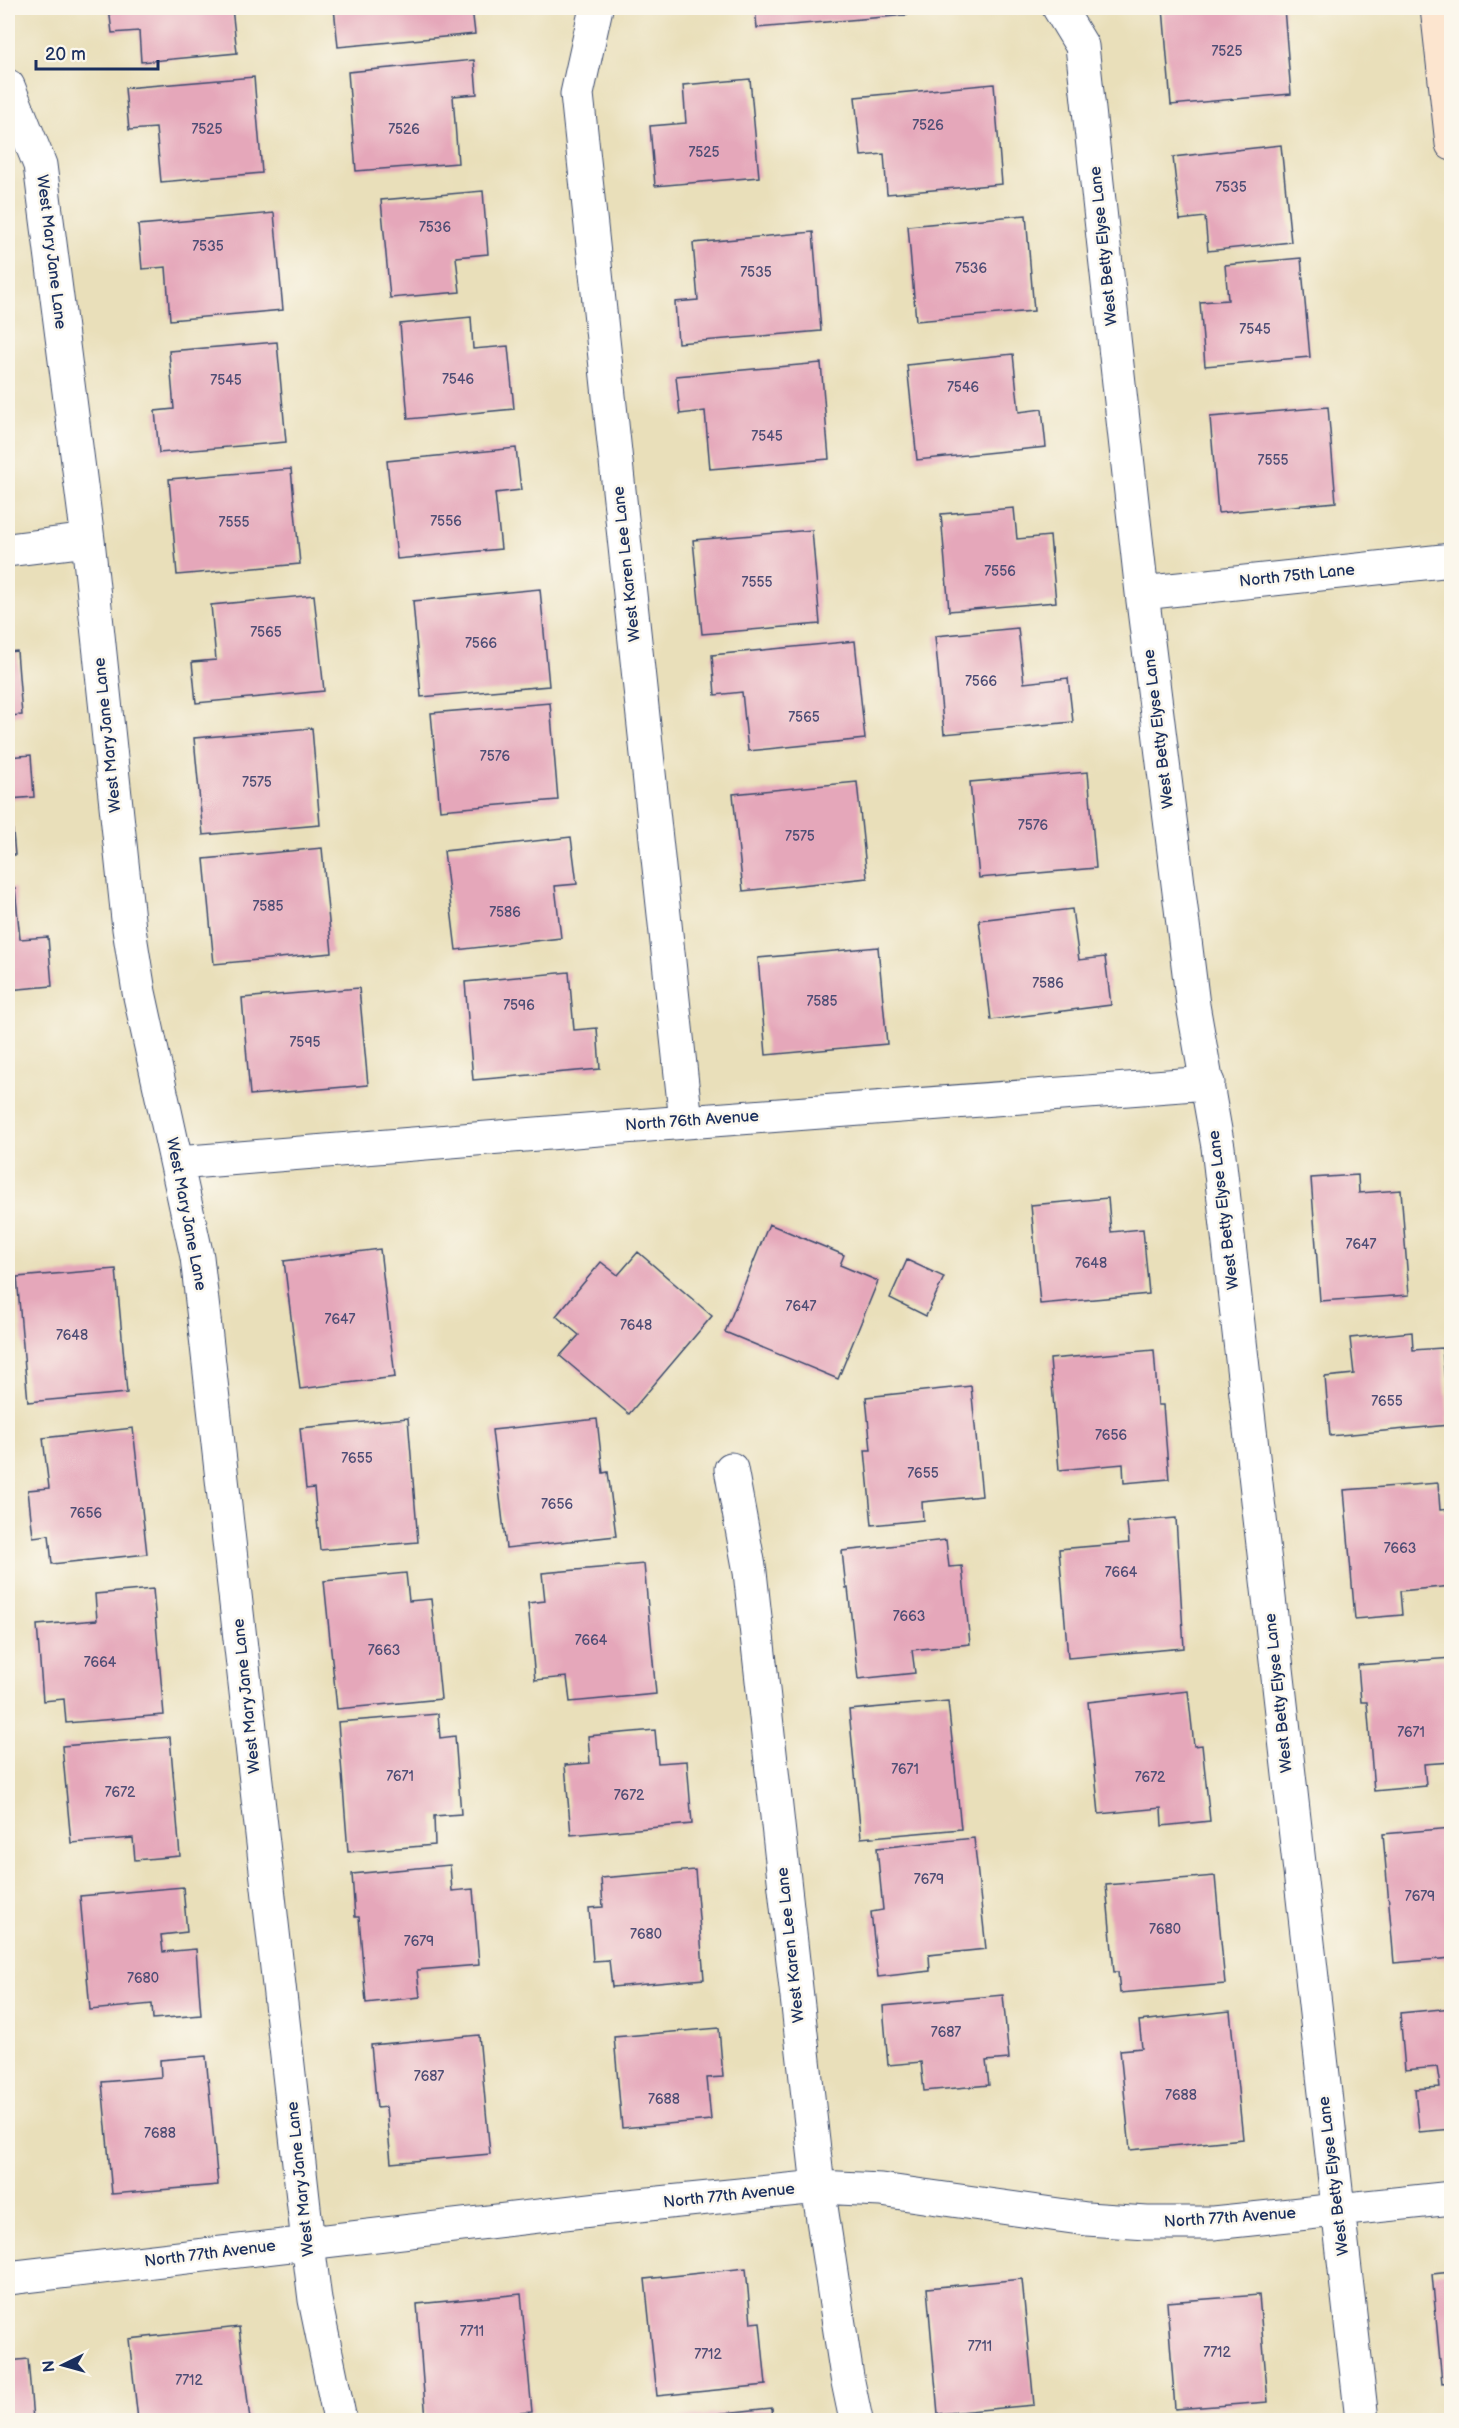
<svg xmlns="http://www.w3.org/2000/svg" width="1459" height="2428" font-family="'Balsamiq Sans',sans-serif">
	<rect width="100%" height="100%" fill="#fbf7ec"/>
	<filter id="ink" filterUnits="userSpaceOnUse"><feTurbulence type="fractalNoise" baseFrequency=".0167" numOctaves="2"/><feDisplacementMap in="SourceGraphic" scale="12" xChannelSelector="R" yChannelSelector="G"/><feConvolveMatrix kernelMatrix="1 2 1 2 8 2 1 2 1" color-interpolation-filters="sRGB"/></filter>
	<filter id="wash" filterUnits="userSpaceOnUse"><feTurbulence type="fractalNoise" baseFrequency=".008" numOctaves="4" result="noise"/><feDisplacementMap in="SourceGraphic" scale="24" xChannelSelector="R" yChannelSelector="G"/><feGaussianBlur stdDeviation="1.35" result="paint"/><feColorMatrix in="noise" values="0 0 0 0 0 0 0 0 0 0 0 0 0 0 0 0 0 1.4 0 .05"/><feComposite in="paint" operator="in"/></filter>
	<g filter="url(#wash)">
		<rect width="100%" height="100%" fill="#e9dfba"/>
		<g id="blocks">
			<path fill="#e5a7ba" d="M109,8H232L237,53L141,62L139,31L112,33Z
				M334,8H472L475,34L338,47Z
				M755,8H907V15L757,28Z
				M1163,8H1284L1291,94L1171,105Z
				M474,60L477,94L453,96L458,163L356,171L348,72Z
				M254,77L262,173L161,182L156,128L129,130L125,88Z
				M750,79L759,177L655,186L650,126L686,123L683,85Z
				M994,84L1002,184L887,194L884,154L861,156L855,97Z
				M1281,145L1291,242L1208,251L1205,217L1180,220L1173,157Z
				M483,191L488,254L456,257L460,292L390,298L381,200Z
				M274,213L283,310L170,320L166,267L142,269L138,225Z
				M1026,215L1034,311L916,321L908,226Z
				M813,232L821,331L678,343L675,302L698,300L693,243Z
				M1301,258L1310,357L1205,366L1200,302L1228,300L1225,265Z
				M471,317L473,349L508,346L514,409L408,419L400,324Z
				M277,342L286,442L159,453L155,411L174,409L169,351Z
				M1013,354L1019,412L1042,409L1046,447L917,460L907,365Z
				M821,363L829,459L710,469L705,411L680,414L676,376Z
				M1328,407L1336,502L1218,513L1210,417Z
				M516,448L521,490L495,493L501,549L397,559L387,461Z
				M291,469L300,564L177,575L169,479Z
				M1014,508L1017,539L1050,536L1056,602L949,611L941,514Z
				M812,530L820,624L702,634L693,540Z
				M540,589L549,686L421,697L413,601Z
				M314,595L324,691L196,703L192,662L216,660L211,605Z
				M1018,628L1024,683L1068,678L1073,722L944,734L935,636Z
				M855,641L865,739L748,751L742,692L715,695L712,655Z
				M17,651L22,715L8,716V652Z
				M550,703L558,800L440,810L431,713Z
				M312,728L320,825L203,835L194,738Z
				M31,755L34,797L10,799L15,855H8V757Z
				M1088,772L1096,868L979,878L970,782Z
				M857,782L867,878L743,891L733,794Z
				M571,837L577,884L555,886L561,938L456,950L444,851Z
				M322,848L332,953L214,964L204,859Z
				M8,888H15L20,939L48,937L52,986L8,990Z
				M1072,909L1079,960L1105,957L1111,1005L991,1020L979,920Z
				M878,947L887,1044L766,1055L758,958Z
				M569,972L574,1030L597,1028L600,1069L473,1080L465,982Z
				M359,988L368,1085L250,1095L242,998Z
				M1358,1175L1359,1193L1401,1190L1409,1295L1320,1301L1311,1178Z
				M1108,1198L1111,1232L1143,1229L1149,1294L1040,1304L1031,1205Z
				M769,1224L844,1255L840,1265L878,1281L838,1379L725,1332Z
				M380,1249L395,1377L300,1389L284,1261Z
				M638,1252L712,1316L629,1414L560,1356L579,1335L556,1316L601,1262L618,1275Z
				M907,1260L944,1277L926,1316L890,1298Z
				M116,1269L127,1393L28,1402L17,1277Z
				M1412,1332L1413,1350L1442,1348L1449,1425L1330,1436L1325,1377L1354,1374L1350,1338Z
				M1154,1350L1158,1405H1163L1169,1479L1124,1483L1123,1464L1059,1470L1050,1359Z
				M971,1386L982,1496L922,1502L923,1520L872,1525L865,1450H871L866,1397Z
				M408,1418L418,1542L320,1550L314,1488L306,1489L300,1428Z
				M597,1419L603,1473L608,1472L616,1536L506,1548L492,1430Z
				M133,1428L147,1554L52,1564L49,1535L33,1537L28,1490L49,1488L43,1438Z
				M1438,1483L1440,1510L1452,1509V1586L1400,1591L1402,1615L1355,1619L1344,1490Z
				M1176,1518L1184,1648L1068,1658L1059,1549L1129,1543L1127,1522Z
				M946,1540L949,1567L962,1566L970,1644L912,1650L915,1673L858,1679L848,1588H846L842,1551Z
				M644,1564L656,1694L570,1702L567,1677L535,1680L528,1603L545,1601L542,1573Z
				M406,1573L409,1601L431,1599L441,1699L337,1709L324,1581Z
				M153,1589L164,1715L66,1723L64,1699L43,1701L37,1625L97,1620L95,1594Z
				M1452,1658V1762L1424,1764L1426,1786L1374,1791L1367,1702H1361L1358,1665Z
				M1188,1691L1194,1746L1202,1745L1210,1821L1162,1826L1161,1808L1099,1814L1088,1702Z
				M948,1701L961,1829L861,1838L849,1710Z
				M438,1714L440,1738L455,1736L461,1814L434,1816L435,1845L348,1852L338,1722Z
				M655,1730L658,1763L687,1761L692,1824L571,1835L565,1765L590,1763L588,1736Z
				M170,1737L180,1856L135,1860L133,1838L71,1843L62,1746Z
				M1452,1828V1958L1394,1963L1383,1834Z
				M974,1838L986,1949L929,1955L930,1971L878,1977L871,1912L883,1910L877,1848Z
				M450,1865L452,1891L473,1889L479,1965L417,1970L420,1997L366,2003L359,1917H355L352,1874Z
				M695,1870L704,1979L612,1987L609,1960L593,1961L589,1908L603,1907L601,1878Z
				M1215,1876L1225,1984L1120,1993L1118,1972H1114L1106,1885Z
				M183,1887L187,1932L161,1935L163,1952L196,1949L201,2015L153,2019L152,2004L90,2010L80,1896Z
				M1003,1995L1009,2059L986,2061L989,2085L924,2091L921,2062L888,2065L883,2006Z
				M1452,2008V2129L1419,2132L1415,2089L1440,2087L1437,2067L1405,2070L1400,2013Z
				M1230,2011L1243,2139L1130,2150L1120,2050L1142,2048L1139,2021Z
				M719,2028L723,2077L707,2078L711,2120L622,2128L614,2037Z
				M479,2035L490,2154L391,2163L386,2107L377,2108L371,2045Z
				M206,2056L218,2185L112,2194L102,2082L161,2077L160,2060Z
				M746,2268L751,2323L760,2322L766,2385L657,2396L645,2279Z
				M1452,2272V2382L1442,2383L1432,2274Z
				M1022,2279L1034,2405L938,2414L927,2288Z
				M521,2294L532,2412L426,2420L417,2304Z
				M1259,2295L1268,2402L1175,2409L1167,2302Z
				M239,2327L250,2420H138L129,2339Z
				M28,2359L33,2420H8V2361Z
				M772,2408L773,2420H669V2419Z"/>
		</g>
	</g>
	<g filter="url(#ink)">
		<use href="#blocks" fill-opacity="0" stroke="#3a496c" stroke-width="1.5"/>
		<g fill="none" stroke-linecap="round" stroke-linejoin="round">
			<defs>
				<path id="street" d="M596,8L577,94L686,1122
					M1059,8L1082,46L1142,593L1193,1005L1218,1147L1362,2420
					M8,86L40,165L88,540L129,929L139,992L197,1257L308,2243L315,2300L340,2420
					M8,550L88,540
					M1142,593L1452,560
					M177,1163L686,1122L1208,1083
					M731,1469L750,1572L818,2187L847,2377L856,2420
					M8,2278L599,2209L818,2187L881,2190L1087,2219L1147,2223H1213L1452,2198"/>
				<path id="secondary" d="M1437,8L1452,144"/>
			</defs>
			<use href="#street" stroke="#3a496c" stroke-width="35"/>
			<use href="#secondary" stroke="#3a496c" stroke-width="35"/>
			<use href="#street" stroke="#fff" stroke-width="33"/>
			<use href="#secondary" stroke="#fce5cf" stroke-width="33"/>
		</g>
	</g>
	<g text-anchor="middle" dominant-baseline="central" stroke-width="5" stroke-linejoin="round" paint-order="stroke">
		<g font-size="14" fill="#4e4d75">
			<text x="1227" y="51">7525</text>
			<text x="928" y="125">7526</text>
			<text x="207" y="129">7525</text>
			<text x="404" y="129">7526</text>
			<text x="704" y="152">7525</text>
			<text x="1231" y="187">7535</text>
			<text x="435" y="227">7536</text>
			<text x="208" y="246">7535</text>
			<text x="971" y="268">7536</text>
			<text x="756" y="272">7535</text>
			<text x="1255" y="329">7545</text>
			<text x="458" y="379">7546</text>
			<text x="226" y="380">7545</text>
			<text x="963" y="387">7546</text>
			<text x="767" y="436">7545</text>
			<text x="1273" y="460">7555</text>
			<text x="446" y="521">7556</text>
			<text x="234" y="522">7555</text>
			<text x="1000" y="571">7556</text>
			<text x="757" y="582">7555</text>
			<text x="266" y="632">7565</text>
			<text x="481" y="643">7566</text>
			<text x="981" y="681">7566</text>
			<text x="804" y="717">7565</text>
			<text x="495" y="756">7576</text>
			<text x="257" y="782">7575</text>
			<text x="1033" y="825">7576</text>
			<text x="800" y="836">7575</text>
			<text x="268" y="906">7585</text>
			<text x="505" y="912">7586</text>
			<text x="1048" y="983">7586</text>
			<text x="822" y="1001">7585</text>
			<text x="519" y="1005">7596</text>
			<text x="305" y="1042">7595</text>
			<text x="1361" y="1244">7647</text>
			<text x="1091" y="1263">7648</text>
			<text x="801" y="1306">7647</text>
			<text x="340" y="1319">7647</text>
			<text x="636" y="1325">7648</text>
			<text x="72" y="1335">7648</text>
			<text x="1387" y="1401">7655</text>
			<text x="1111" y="1435">7656</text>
			<text x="357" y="1458">7655</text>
			<text x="923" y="1473">7655</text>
			<text x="557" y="1504">7656</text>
			<text x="86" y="1513">7656</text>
			<text x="1400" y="1548">7663</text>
			<text x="1121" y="1572">7664</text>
			<text x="909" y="1616">7663</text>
			<text x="591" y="1640">7664</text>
			<text x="384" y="1650">7663</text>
			<text x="100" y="1662">7664</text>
			<text x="1411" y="1732">7671</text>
			<text x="905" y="1769">7671</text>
			<text x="400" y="1776">7671</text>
			<text x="1150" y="1777">7672</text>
			<text x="120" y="1792">7672</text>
			<text x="629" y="1795">7672</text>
			<text x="929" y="1879">7679</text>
			<text x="1420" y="1896">7679</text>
			<text x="1165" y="1929">7680</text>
			<text x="646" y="1934">7680</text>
			<text x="419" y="1941">7679</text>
			<text x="143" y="1978">7680</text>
			<text x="946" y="2032">7687</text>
			<text x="429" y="2076">7687</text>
			<text x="1181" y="2095">7688</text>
			<text x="664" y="2099">7688</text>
			<text x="160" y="2133">7688</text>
			<text x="472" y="2331">7711</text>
			<text x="980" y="2346">7711</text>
			<text x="1217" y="2352">7712</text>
			<text x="708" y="2354">7712</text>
			<text x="189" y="2380">7712</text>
		</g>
		<g font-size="16" fill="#1b2f5e" stroke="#fbf7ec">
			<text transform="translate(1104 246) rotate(-96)">West Betty Elyse Lane</text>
			<text transform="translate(51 252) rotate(83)">West Mary Jane Lane</text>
			<text transform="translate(627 564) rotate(-96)">West Karen Lee Lane</text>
			<text transform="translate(1297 576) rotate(-6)">North 75th Lane</text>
			<text transform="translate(1159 729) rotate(-97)">West Betty Elyse Lane</text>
			<text transform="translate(108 735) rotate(-96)">West Mary Jane Lane</text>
			<text transform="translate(692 1121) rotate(-4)">North 76th Avenue</text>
			<text transform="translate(1224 1210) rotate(-97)">West Betty Elyse Lane</text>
			<text transform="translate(186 1214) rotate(79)">West Mary Jane Lane</text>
			<text transform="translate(1279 1693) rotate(-96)">West Betty Elyse Lane</text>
			<text transform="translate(247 1696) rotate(-96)">West Mary Jane Lane</text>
			<text transform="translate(791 1945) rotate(-96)">West Karen Lee Lane</text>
			<text transform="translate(1334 2176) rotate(-97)">West Betty Elyse Lane</text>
			<text transform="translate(301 2179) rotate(-96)">West Mary Jane Lane</text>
			<text transform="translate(729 2196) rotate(-6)">North 77th Avenue</text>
			<text transform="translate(1230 2218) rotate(-4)">North 77th Avenue</text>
			<text transform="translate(210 2254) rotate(-7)">North 77th Avenue</text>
		</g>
	</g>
	<rect width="1459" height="2428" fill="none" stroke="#fbf7ec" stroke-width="30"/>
	<g transform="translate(63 2365) rotate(265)" stroke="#fbf7ec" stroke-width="4.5" paint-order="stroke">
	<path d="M0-4.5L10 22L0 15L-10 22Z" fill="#1b2f5e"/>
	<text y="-9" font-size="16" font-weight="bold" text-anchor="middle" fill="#1b2f5e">N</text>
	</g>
	<path d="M36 60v9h122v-9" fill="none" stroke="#1b2f5e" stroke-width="3"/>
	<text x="45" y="60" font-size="18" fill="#1b2f5e" stroke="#fbf7ec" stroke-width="4.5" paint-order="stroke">20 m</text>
</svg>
